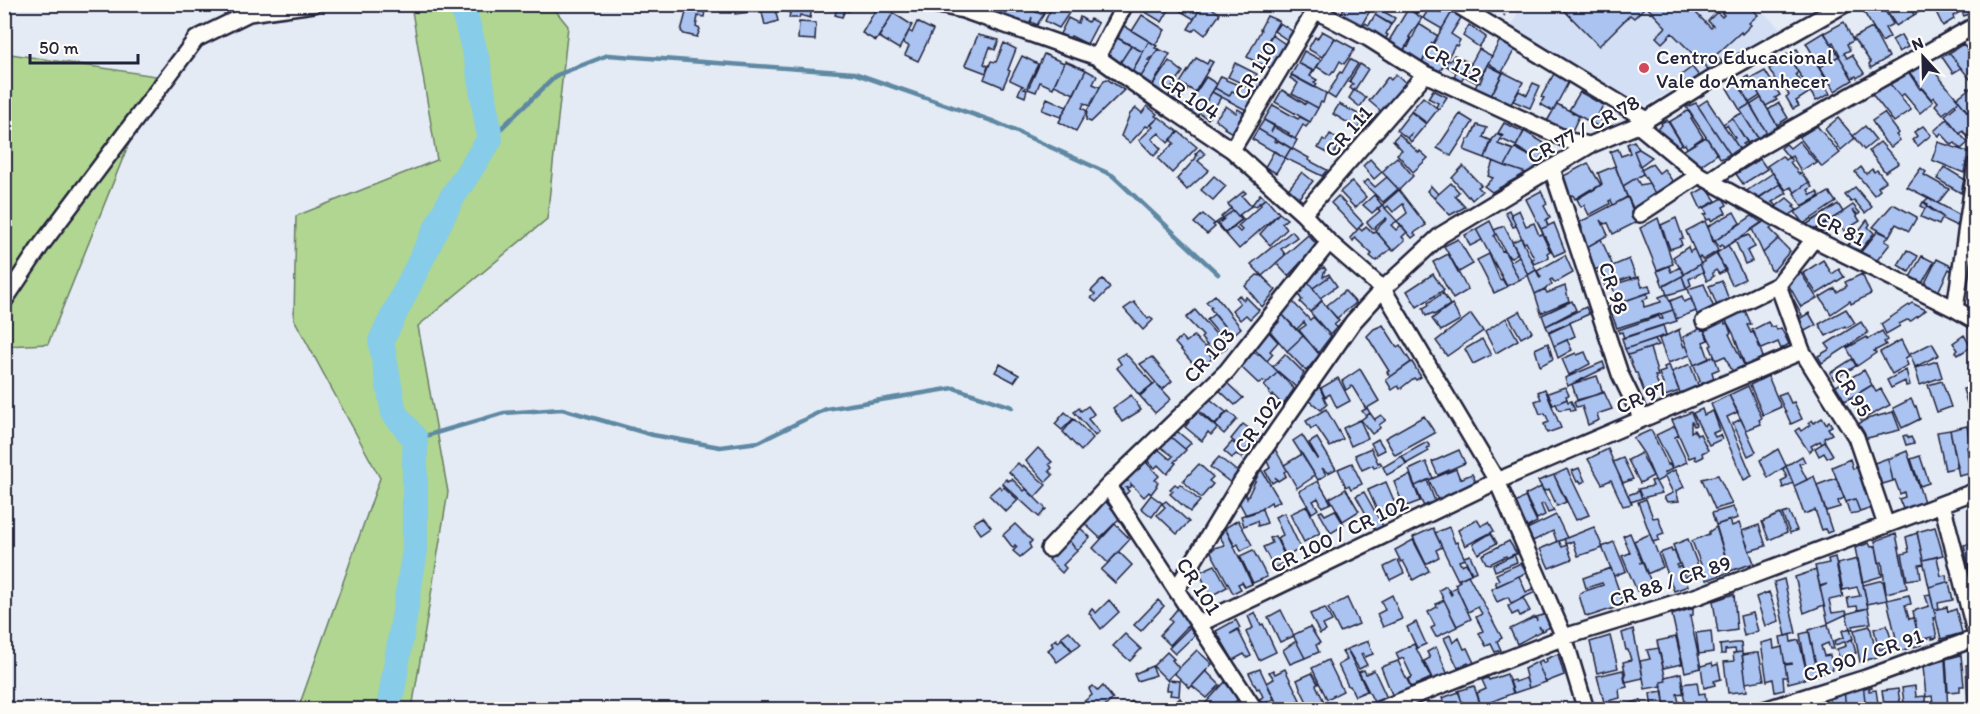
<svg xmlns="http://www.w3.org/2000/svg" width="1980" height="714" font-family="Itim,sans-serif">
	<rect width="100%" height="100%" fill="#e4ebf5"/>
	<filter id="ink" filterUnits="userSpaceOnUse"><feTurbulence type="fractalNoise" baseFrequency=".0167" numOctaves="2"/><feDisplacementMap in="SourceGraphic" scale="12" xChannelSelector="R" yChannelSelector="G"/><feConvolveMatrix kernelMatrix="1 2 1 2 8 2 1 2 1" color-interpolation-filters="sRGB"/></filter>
	<g filter="url(#ink)">
		<path fill="#d3dff4" d="M1521,4L1755,5L1781,29L1643,107L1511,29Z"/>
		<path fill="#b0d691" stroke="#697c66" stroke-width="1.5" d="M411,5H551L568,26L547,219L418,326L448,492L412,709H298L380,478L294,319L296,216L437,160Z
			M4,53L156,76L48,344L5,346Z"/>
		<g fill="none" stroke-linecap="round" stroke-linejoin="round">
			<path stroke="#5f88a3" stroke-width="4.5" d="M490,139L557,75L608,55L854,73L995,122L1112,175L1218,274
				M415,439L504,413L562,409L653,435L720,447L759,442L826,409L954,388L1012,407"/>
			<path stroke="#87cce9" stroke-width="26" d="M389,710L415,550V439L394,413L381,341L451,199L490,139L478,64L462,4"/>
		</g>
		<path fill="#aac3f1" stroke="#22223b" stroke-width="1.5" d="M721,4H731V13H721Z
			M740,4H756L758,11L735,14L734,6H740Z
			M760,4H774L778,21L765,25Z
			M790,4H813L810,18L800,15L799,18H789L790,13L788,12Z
			M827,4H851L849,11L845,10L842,17L835,15L837,9L826,6Z
			M879,4L895,10L876,41L862,33Z
			M998,4H1018L1041,14L1042,13L1044,14L1037,25L1031,22L1032,17L1028,28L997,19L999,13L995,11Z
			M1028,4H1048L1043,13Z
			M1053,4H1069L1073,7L1059,28L1045,21Z
			M1146,4H1161L1169,10L1162,22L1142,10Z
			M1173,4H1203L1194,19L1172,6Z
			M1203,4H1206L1220,14L1205,35L1196,28L1193,31L1188,29Z
			M1346,4H1374L1361,26L1341,14Z
			M1406,4H1422L1417,13Z
			M1558,4H1687L1711,28L1713,26L1708,21L1717,12L1722,17L1724,15L1713,4H1748L1758,15L1749,23L1751,25L1742,34L1741,32L1716,55L1723,63L1710,71L1672,33L1662,43L1656,37L1666,27L1646,6L1634,18L1630,15L1599,46Z
			M1874,4H1876L1880,11L1884,9L1893,24L1885,28L1890,37L1882,42L1863,11Z
			M1892,4H1908L1914,15L1896,26L1886,9Z
			M1908,4H1932L1914,15Z
			M1935,4H1956L1960,12L1953,16L1954,19L1943,26L1933,6Z
			M1958,4H1976V10L1964,16Z
			M688,5L705,10L704,17L698,16L696,27L700,29L697,37L684,34L681,31Z
			M1431,6L1441,12L1445,8L1452,12L1442,29L1423,18Z
			M1379,9L1395,18L1391,25L1375,15Z
			M1408,9L1422,18L1409,37L1411,38L1403,52L1388,44L1391,40L1390,39Z
			M1452,12L1461,18L1451,34L1460,40L1457,46L1455,45L1440,71L1422,62Z
			M893,13L912,25L899,49L879,37Z
			M1142,15L1165,30L1155,45L1132,31Z
			M1375,15L1391,24L1386,34L1388,35L1384,41L1361,29L1365,23L1369,25Z
			M1267,16L1279,21L1256,62L1247,57L1261,30L1260,29Z
			M1080,17L1088,22L1090,19L1098,23L1087,44L1071,36L1069,39L1060,34L1068,18L1078,23Z
			M799,22L816,23L815,40L798,39Z
			M917,22L933,30L918,61L905,55L909,46L903,43L909,31L912,33Z
			M1844,22L1853,41L1847,44L1850,50L1844,53L1847,58L1852,55L1864,73L1857,78L1856,76L1852,78L1839,56L1840,55L1833,42L1831,43L1824,33Z
			M1280,23L1298,35L1292,43L1274,31Z
			M1121,24L1149,41L1143,52L1118,38L1119,36L1115,34Z
			M1419,24L1438,36L1433,44L1432,43L1422,62L1403,51L1406,46L1408,47Z
			M1469,25L1486,37L1479,47L1463,36Z
			M1872,28L1886,54L1887,53L1889,57L1871,68L1869,64L1871,63L1861,48H1860L1853,38Z
			M1322,31L1335,38L1322,57L1308,49L1315,37L1317,39Z
			M1824,32L1839,56L1820,67L1806,43Z
			M978,35L999,40L995,50L990,47L984,64L988,66L986,73L965,65Z
			M1272,35L1288,46L1281,56L1279,54L1271,68L1256,62Z
			M1901,35L1908,47L1899,52L1892,40Z
			M1114,36L1131,46L1118,66L1103,55Z
			M1335,38L1355,49L1344,64L1340,61L1334,72L1333,71L1330,75L1317,67Z
			M1500,40L1515,49L1502,72L1488,63Z
			M1149,41L1157,46L1155,48L1158,49L1152,59L1150,58L1148,60L1151,61L1139,80L1130,75Z
			M1004,43L1016,49L1008,70L1010,71L1003,87L984,79L991,61L996,62Z
			M1963,44L1976,60V73L1970,79L1949,53Z
			M1131,46L1143,52L1131,74L1118,66Z
			M1158,49L1170,54L1151,88L1139,80Z
			M1479,49L1492,56L1477,83L1464,76Z
			M1797,49L1803,59L1806,57L1808,60L1812,57L1827,81L1824,83L1830,94L1816,101L1787,54Z
			M1304,51L1321,60L1314,71L1298,63Z
			M1949,53L1961,68L1953,73L1942,57Z
			M1044,54L1064,63L1053,88L1040,82L1036,92L1028,89Z
			M1454,55L1471,64L1461,81L1454,77L1456,72L1445,65L1448,60L1450,61Z
			M1022,56L1038,64L1027,87L1024,89L1027,90L1025,97L1018,94L1021,87L1023,86L1010,80Z
			M1839,56L1853,80L1835,91L1820,67Z
			M1196,58L1207,64L1209,60L1213,62L1195,92L1180,83Z
			M1789,58L1798,72L1796,74L1804,87L1806,85L1810,92L1796,101L1799,106L1793,109L1786,97L1789,95L1785,88L1783,84L1779,86L1769,69Z
			M1350,59L1358,64L1335,99L1327,94L1337,79V76L1340,72L1342,73Z
			M1065,61L1086,70L1074,94L1054,85Z
			M1169,61L1183,72L1170,90L1172,91L1167,99L1151,88Z
			M1928,61L1935,70L1934,71L1959,101L1943,114L1935,105L1938,102L1934,97L1931,99L1909,72Z
			M1235,63L1257,74L1255,79L1263,83L1259,91L1228,77Z
			M1298,63L1313,71L1310,76L1317,80L1314,83L1317,84L1315,88L1291,75Z
			M1360,64L1368,69L1354,91L1350,88L1353,84L1349,82Z
			M1487,65L1503,73L1491,96L1475,88L1478,82L1480,83Z
			M1692,67L1700,77L1687,84L1680,76Z
			M1086,70L1097,76L1093,84L1100,87L1090,106L1084,103L1082,108L1087,111L1076,131L1059,122Z
			M1765,71L1780,95L1775,98L1777,100L1766,106L1750,79Z
			M1503,72L1523,82L1510,106L1491,96Z
			M1555,72L1569,81L1553,111L1540,104L1544,98L1541,97Z
			M1909,73L1920,89L1921,88L1933,102L1920,113L1904,94L1900,96L1890,84Z
			M1396,74L1406,83L1382,112L1369,101L1388,77L1391,80Z
			M1292,75L1326,93L1323,103L1321,102L1318,108L1292,94L1298,83L1290,78Z
			M1221,76L1226,78V80L1243,87L1244,85L1261,93L1257,101L1232,91L1229,96L1215,88Z
			M1748,76L1760,96L1749,103L1737,82Z
			M1206,77L1217,84L1197,117L1185,109Z
			M1107,79L1124,90L1091,122L1086,120L1087,111L1104,80Z
			M1737,82L1750,104L1740,110L1727,88Z
			M1533,83L1540,86L1530,108L1513,101L1519,91L1527,95Z
			M1177,84L1187,90L1178,104L1168,98Z
			M1890,84L1911,110L1894,122L1872,94Z
			M1974,85L1976,88L1974,114L1971,109L1967,112L1957,98Z
			M1215,88L1229,96L1232,91L1257,101L1250,112L1212,92Z
			M1282,90L1305,104L1304,105L1307,102L1318,108L1310,122L1275,102Z
			M1354,90L1366,98L1360,107L1349,98Z
			M1433,90L1447,97L1439,109L1436,107L1438,103L1428,98Z
			M1212,92L1221,97L1208,119L1199,113Z
			M1580,92L1603,105L1597,117L1610,126L1604,130L1569,110Z
			M1423,97L1438,109L1427,123L1411,111Z
			M1047,98L1067,107L1061,117L1042,110Z
			M1761,98L1779,128L1768,135L1750,105Z
			M1707,100L1739,148L1730,154L1698,106Z
			M1959,101L1976,122V128L1971,141L1963,131L1960,134L1945,115L1956,106L1955,104Z
			M1696,103L1730,154L1721,159L1686,107Z
			M1779,103L1788,118L1777,125L1768,110Z
			M1339,104L1364,117L1358,129L1333,114Z
			M1557,104L1579,116L1571,133L1546,123Z
			M1750,104L1768,135L1759,140L1740,110Z
			M1273,105L1298,119L1300,117L1310,122L1306,127L1303,125L1295,139L1288,134L1289,133L1264,120Z
			M1147,106L1157,114L1155,116L1158,118L1148,127L1146,126L1130,143L1121,136L1130,114L1136,108L1142,113Z
			M1226,106L1236,113L1238,109L1246,114L1237,136L1224,128L1225,127L1215,119Z
			M1689,110L1693,116L1691,118L1703,137L1687,148L1685,144L1683,145L1669,122Z
			M1411,112L1426,124L1411,142L1408,138L1412,133L1407,138L1397,130Z
			M1742,113L1758,138L1748,143L1732,118Z
			M1884,113L1899,133L1896,135L1900,140L1891,147L1885,142L1872,121Z
			M1460,114L1473,122L1451,156L1437,148Z
			M1159,117L1178,132L1168,143L1159,133L1152,139L1161,149L1154,156L1139,140L1153,127L1151,125Z
			M1732,118L1747,142L1743,144L1745,147L1740,150L1733,139L1735,138L1727,125L1724,126L1723,124Z
			M1838,118L1855,138L1841,150L1825,129Z
			M1947,119L1968,143L1961,149L1955,143L1952,145L1941,133L1939,136L1934,131Z
			M1264,120L1274,126L1271,132L1274,127L1297,140L1292,149L1258,129Z
			M1667,120L1682,144L1675,149L1654,131L1662,125L1661,123Z
			M1504,123L1524,132L1516,146L1501,139L1498,144L1514,150L1505,166L1485,158L1491,141L1497,134L1502,137L1503,136L1498,133Z
			M1477,125L1487,128L1483,137L1492,141L1485,158L1464,150L1468,139H1470Z
			M1817,126L1840,153L1822,167L1799,137Z
			M1865,126L1876,140L1864,150L1853,136Z
			M1923,126L1931,135L1918,146L1912,140L1917,136L1914,132Z
			M1258,129L1275,139L1274,141L1277,142L1278,140L1291,148L1285,158L1252,139Z
			M1524,131L1544,143L1540,149L1545,152L1537,163L1533,159L1535,158L1516,147Z
			M1179,132L1197,147L1172,173L1158,159L1174,143L1170,140Z
			M1330,134L1341,141L1333,156L1318,148L1323,139L1326,141Z
			M1399,134L1419,153L1420,151L1428,158L1413,172L1397,154L1402,150L1393,140Z
			M1706,137L1717,154L1698,167L1679,153Z
			M1634,141L1639,149L1634,151L1643,174L1623,186L1610,152L1618,149L1621,156L1630,153L1627,144Z
			M1799,141L1817,163L1814,165L1813,163L1801,171L1792,156L1789,158L1781,148L1786,144L1790,148Z
			M1880,142L1899,163L1885,172L1869,151Z
			M1938,142L1968,152L1964,173L1932,160Z
			M1291,148L1309,158L1308,160L1327,170L1322,176L1285,158Z
			M1515,148L1526,154L1540,165L1526,173L1505,166Z
			M1200,149L1205,154L1198,161L1209,170L1187,190L1177,179L1195,159L1197,155L1195,154Z
			M1639,149L1652,157L1640,166L1634,151Z
			M1274,151L1285,158L1276,173L1265,167Z
			M1782,156L1785,160L1789,157L1792,161L1790,162L1799,174L1801,173L1809,182L1795,192L1791,187L1786,190L1767,166Z
			M1397,157L1413,176L1399,190L1382,172L1387,167L1386,166Z
			M1370,159L1382,172L1374,179L1363,166Z
			M1760,159L1767,169L1743,184L1736,174Z
			M1493,161L1505,166L1526,173L1492,192L1484,186L1493,178L1488,176Z
			M1588,163L1601,185L1592,191L1591,189L1575,199L1573,195L1566,197L1558,179Z
			M1652,164L1659,173L1664,169L1676,186L1657,197L1641,170Z
			M1463,166L1481,185L1478,187L1482,191L1472,200L1469,196L1468,197L1452,178Z
			M1615,166L1627,197L1613,205L1611,200L1609,201L1610,204L1589,215L1584,205L1581,207L1577,199L1602,184L1598,173Z
			M1861,167L1866,174L1872,169L1874,172L1877,170L1886,181L1878,187L1880,190L1874,195L1855,172Z
			M1944,167L1964,179L1961,193L1937,179Z
			M1921,168L1926,172L1924,175L1949,189L1938,203L1907,187Z
			M1302,172L1313,181L1297,200L1286,192Z
			M1773,173L1780,184L1756,200L1745,192Z
			M1214,176L1226,186L1213,200L1201,190Z
			M1387,177L1398,189L1383,202L1363,183L1368,180L1375,187Z
			M1636,178L1640,185L1649,183L1657,197L1633,211L1623,186Z
			M1352,181L1366,197L1355,208L1340,192Z
			M1809,182L1812,187L1808,190L1811,195L1817,192L1820,196L1802,206L1794,193Z
			M1451,183L1459,192L1455,196L1465,207L1450,215L1434,198Z
			M1780,184L1787,193L1772,202L1777,206L1774,208L1758,198Z
			M1431,186L1438,194L1434,198L1427,191Z
			M1706,187L1716,201L1701,209L1694,194Z
			M1855,187L1872,207L1865,213L1854,200L1851,202L1845,195Z
			M1399,190L1426,225L1414,233L1416,235L1412,238L1397,221L1407,213L1403,204L1393,212L1388,206L1386,208L1382,205Z
			M1244,191L1246,193L1242,196L1251,206L1260,194L1265,199L1256,206L1254,205L1250,207L1238,216L1242,219L1225,233L1216,223L1233,211L1228,204Z
			M1541,191L1547,204L1544,206L1550,217L1546,220L1548,226L1541,229L1526,199Z
			M1829,192L1836,202L1803,224L1795,212Z
			M1374,195L1382,205L1372,213L1363,205Z
			M1338,196L1363,223L1357,230L1331,203Z
			M1628,197L1639,221L1613,234L1608,223L1604,224L1601,220L1608,235L1585,248L1578,229L1582,228L1580,222Z
			M1266,198L1279,213L1239,249L1225,233L1235,227L1240,232L1242,230L1238,226L1261,205L1259,203Z
			M1723,198L1727,205L1723,207L1726,213L1711,221L1710,219L1707,220L1704,215L1707,214L1704,208Z
			M1787,198L1795,205L1793,207L1797,210L1787,217L1774,208Z
			M1928,198L1958,214L1957,226L1942,219L1943,217L1927,207L1928,204L1924,202Z
			M1923,202L1943,217L1939,225L1921,217L1925,208L1921,206Z
			M1838,204L1843,212L1830,220L1813,231L1804,226Z
			M1893,204L1917,217L1909,231L1896,224L1889,236L1873,227Z
			M1382,205L1397,221L1391,225L1396,230L1401,225L1407,232L1402,237L1405,240L1393,251L1375,230L1387,219L1386,218L1373,229L1367,222L1380,211L1378,209Z
			M1853,205L1860,213L1858,215L1853,210L1860,221L1844,231L1840,224L1822,236L1819,232L1823,230L1821,227Z
			M1231,208L1238,216L1240,215L1243,219L1225,233L1218,224L1224,219L1221,217Z
			M1509,210L1516,226L1513,227L1505,212Z
			M1519,210L1526,226L1534,223L1539,235L1542,234L1550,251L1547,253L1549,258L1534,264L1532,259L1534,258L1526,242L1524,243L1511,214Z
			M1734,212L1740,223L1713,242L1708,226Z
			M1279,213L1287,219L1282,223L1287,229L1270,245L1260,234Z
			M1203,214L1215,224L1213,225L1215,227L1207,234L1194,223Z
			M1752,216L1762,223L1724,248L1722,245L1719,247L1715,241Z
			M1658,218L1673,264L1657,270L1640,228Z
			M1676,218L1683,238L1680,239L1682,245L1670,249L1661,225Z
			M1867,220L1870,224L1868,227L1874,233L1860,251L1855,249L1852,253L1845,249Z
			M1490,221L1496,234L1494,236L1502,251L1504,250L1519,280L1507,286L1476,229Z
			M1705,221L1718,251L1703,260L1700,257L1698,258L1686,231Z
			M1764,221L1773,227L1770,229L1779,238L1763,253L1752,229Z
			M1554,223L1565,251L1554,256L1541,229Z
			M1366,226L1373,233L1375,232L1379,235L1391,249L1376,261L1370,256L1372,254L1355,238L1353,241L1350,238L1359,228L1362,231Z
			M1504,226L1518,253L1510,258L1508,255H1507L1494,230Z
			M1476,229L1482,240L1470,246L1465,235Z
			M1292,231L1297,237L1281,249L1285,254L1284,256L1262,276L1251,264Z
			M1878,231L1889,236L1885,241L1890,244L1874,264L1860,253Z
			M1308,235L1317,245L1288,276L1276,263Z
			M1749,235L1755,247L1747,251L1752,261L1745,264L1735,240Z
			M1521,238L1536,270L1528,275L1512,242Z
			M1458,239L1473,264L1459,272L1444,246Z
			M1601,239L1612,264L1594,270L1585,248Z
			M1778,239L1790,251L1774,270H1771L1763,253Z
			M1728,245L1745,279L1732,285L1717,253Z
			M1688,247L1690,252L1694,249L1701,264L1684,274L1673,257Z
			M1907,250L1918,256L1909,272L1898,265Z
			M1448,254L1468,290L1453,299L1433,262Z
			M1489,254L1500,280L1502,279L1507,287L1494,293L1477,260Z
			M1716,254L1726,270L1719,274L1716,270L1712,273L1714,276L1707,281L1700,264Z
			M1565,255L1573,273L1555,283L1552,279L1550,280L1552,285L1535,294L1528,275L1536,270L1540,278L1541,277L1537,271Z
			M1519,256L1528,275L1519,280L1510,262Z
			M1922,256L1934,262L1921,285L1909,279Z
			M1629,259L1636,277L1631,279L1630,277L1605,286L1600,273L1598,272Z
			M1937,259L1953,267L1952,271L1949,269L1938,292L1924,285Z
			M1823,260L1832,274L1839,269L1844,277L1817,294L1803,273Z
			M1700,264L1703,272L1689,279L1691,285L1686,288L1682,276Z
			M1669,266L1671,272L1680,267L1684,275L1663,286L1657,271Z
			M1324,267L1326,270L1324,272L1323,277L1329,274L1330,276L1313,288L1306,280Z
			M1801,273L1817,298L1801,307L1787,282Z
			M1433,274L1444,290L1417,307L1407,291Z
			M1862,274L1871,294L1851,304L1850,301L1831,314L1820,297L1835,288L1837,292L1847,286L1845,282Z
			M1257,275L1262,276L1276,290L1262,307L1245,286Z
			M1330,276L1337,286L1320,298L1313,288Z
			M1682,276L1687,289L1667,295L1664,286Z
			M1639,277L1642,287L1649,285L1651,292L1618,303L1612,285Z
			M1103,279L1110,288L1096,302L1091,298L1095,294L1091,291Z
			M1306,280L1322,300L1310,312L1300,302L1302,300L1297,293L1306,286L1304,283Z
			M1722,281L1729,300L1717,306L1709,286Z
			M1704,284L1714,308L1698,317L1688,289Z
			M1565,286L1569,301L1541,313L1535,294L1545,289L1547,293Z
			M1345,291L1356,303L1337,318L1326,306Z
			M1443,293L1450,305L1434,315L1433,313L1426,316L1423,308L1429,305L1428,303Z
			M1647,293L1648,298L1643,300L1644,307L1661,302L1659,297L1667,294L1673,310L1617,328L1609,307Z
			M1215,295L1241,328L1232,336L1213,312L1210,308L1212,307L1206,302Z
			M1239,295L1244,300L1246,297L1259,310L1250,319L1246,315L1240,320L1232,310L1240,303L1236,298Z
			M1682,296L1684,302L1691,299L1696,311L1676,319L1670,301Z
			M1290,299L1310,320L1313,317L1331,336L1318,353L1299,330L1306,325L1304,322L1296,330L1281,313Z
			M1794,300L1802,315L1794,319L1790,302Z
			M1322,301L1339,321L1334,325L1337,327L1330,335L1310,312Z
			M1572,301L1576,310L1546,326L1542,315Z
			M1134,302L1148,319L1150,317L1153,320L1143,330L1124,309Z
			M1912,303L1926,310L1911,321L1907,320L1899,324L1900,326L1886,334L1881,324Z
			M1452,304L1460,320L1441,331L1432,319Z
			M1586,307L1589,314L1549,332L1546,326Z
			M1744,308L1751,324L1747,325L1751,333L1754,332L1763,357L1746,368L1733,333L1724,317Z
			M1846,309L1855,323L1846,328L1845,326L1826,336L1819,324Z
			M1195,310L1227,347L1220,353L1217,354L1212,348L1210,349L1201,338L1203,336L1186,318Z
			M1673,310L1677,321L1624,338L1622,332L1619,333L1618,330L1659,316L1660,319H1663L1661,314Z
			M1520,311L1532,332L1521,338L1509,317Z
			M1281,313L1303,336L1287,351L1270,331L1279,322L1276,319Z
			M1809,313L1816,325L1803,332L1799,324L1801,322L1799,319Z
			M1214,314L1229,332L1222,338L1207,320Z
			M1471,314L1483,331L1447,356L1436,341Z
			M1506,318L1518,340L1496,353L1485,332Z
			M1724,320L1725,324L1727,323L1731,333L1729,334L1745,367L1733,373L1725,356L1716,360L1710,346L1712,345L1703,327Z
			M1768,322L1771,327L1775,326L1777,330L1781,328L1789,344L1781,349L1778,342L1762,349L1752,330Z
			M1861,322L1868,333L1822,363L1818,356L1830,349L1826,344Z
			M1570,323L1575,336L1554,346L1549,333Z
			M1383,325L1397,347L1400,345L1411,362L1390,377L1387,372L1389,371L1367,336L1374,329Z
			M1663,325L1666,335L1625,349L1622,338Z
			M1703,327L1708,340L1703,342L1709,359L1694,365L1683,337Z
			M1680,329L1679,331L1682,342L1684,347L1686,345L1690,355L1668,363L1659,339Z
			M1268,331L1278,342L1270,351L1273,354L1267,361L1255,350Z
			M1882,331L1887,340L1884,342L1886,345L1874,351L1876,353L1857,366L1847,348L1867,337L1868,339Z
			M1964,335L1971,347L1958,355L1956,352L1958,350L1953,343Z
			M1194,336L1201,344L1205,347L1207,345L1213,352L1210,355L1213,358L1199,368L1195,366L1175,343L1181,337L1186,342Z
			M1303,336L1320,354L1306,371L1287,351Z
			M1482,339L1491,355L1473,364L1465,349Z
			M1655,339L1659,345L1628,355L1625,349Z
			M1567,340L1572,350L1558,358L1554,346Z
			M1901,340L1909,356L1905,358L1908,365L1892,374L1880,352Z
			M1548,343L1553,359L1540,366L1535,349Z
			M1932,343L1939,355L1915,367L1910,354Z
			M1650,348L1658,376H1655L1659,387L1644,392L1637,373H1635L1628,355Z
			M1254,352L1258,355L1260,354L1278,372L1268,382L1263,381L1259,384L1241,367Z
			M1585,352L1590,364L1569,375L1562,359L1576,353L1577,355Z
			M1125,353L1153,384L1139,395L1117,368L1121,364L1117,358Z
			M1285,354L1304,373L1296,387L1273,367Z
			M1714,356L1719,369L1712,372L1714,379L1701,384L1694,365Z
			M1152,357L1172,381L1162,390L1140,364Z
			M1852,359L1856,366L1834,379L1830,373Z
			M1937,361L1942,377L1920,385L1915,368Z
			M1412,362L1421,377L1416,380L1414,378L1400,389L1398,386L1392,390L1386,380Z
			M1603,362L1605,368L1568,386L1565,378Z
			M1000,364L1019,375L1014,382L995,372Z
			M1690,364L1700,390L1682,398L1672,372Z
			M1669,365L1679,391L1665,396L1662,387H1664L1659,373L1665,371L1664,367Z
			M1360,369L1379,401L1367,408L1370,413L1366,416L1362,411L1366,409L1352,386L1346,390L1342,381Z
			M1864,370L1872,385L1845,401L1836,386Z
			M1906,370L1910,385L1906,386L1905,381L1891,388L1887,380Z
			M1278,372L1294,389L1283,405L1273,395L1272,397L1269,394L1270,392L1264,386Z
			M1597,376L1603,393L1577,400L1572,384Z
			M1768,376L1781,407L1763,415L1750,385Z
			M1338,378L1350,401L1337,408L1330,394L1325,397L1321,388Z
			M1942,381L1951,407L1937,412L1928,385Z
			M1226,382L1243,398L1235,405L1218,389Z
			M1156,383L1171,399L1155,413L1140,396Z
			M1872,385L1876,392L1881,389L1890,405L1861,420L1851,398Z
			M1319,386L1327,404L1321,410L1309,400Z
			M1748,386L1762,418L1759,420L1761,424L1746,430L1729,395Z
			M1976,386V408H1973L1972,403L1968,405L1967,403L1963,389Z
			M1565,387L1569,395L1566,396L1567,399L1553,405L1548,393Z
			M1545,389L1561,428L1547,433L1544,424L1549,422L1545,413L1540,414L1535,401L1541,399L1538,392Z
			M1604,392L1612,409L1597,414L1599,420L1588,425L1582,406L1576,407L1574,402Z
			M1786,392L1791,403L1794,402L1802,419L1791,424L1778,395Z
			M1131,395L1141,410L1122,422L1113,408Z
			M1729,395L1738,412L1727,417L1752,476L1744,480L1711,404Z
			M1210,399L1226,412L1215,425L1198,410Z
			M1567,399L1568,402L1571,401L1575,410L1571,411L1570,408L1559,410L1556,404Z
			M1911,399L1915,407L1916,406L1920,419L1902,428L1893,408Z
			M1088,406L1094,414L1088,419L1099,432L1095,436L1074,412L1079,408L1081,411Z
			M1194,409L1217,428L1211,435L1208,432L1202,441L1185,427L1189,422L1184,418Z
			M1326,409L1343,439L1330,447L1316,426L1311,429L1306,421Z
			M1702,409L1704,415L1713,411L1720,430L1713,433L1715,437L1720,435L1722,439L1709,445L1693,413Z
			M1228,411L1237,419L1224,434L1215,426Z
			M1065,412L1073,419L1062,430L1055,424Z
			M1691,412L1696,425L1694,426L1692,422H1691V432L1694,430L1697,435L1700,434L1708,450L1702,453L1703,457L1697,460L1695,459V456L1689,458L1672,420Z
			M1893,412L1900,430L1863,439L1858,424L1867,419Z
			M1370,413L1375,420V419L1381,415L1386,420L1379,425L1380,428L1372,434L1361,420Z
			M1424,416L1435,433L1395,455L1385,438Z
			M1822,418L1826,424L1829,421L1832,426L1828,428L1832,434L1824,438L1825,442L1822,444L1820,441L1811,446L1813,449L1809,452L1795,431L1799,428L1801,431L1810,425L1808,423L1812,420L1814,423Z
			M1074,419L1093,438L1081,451L1063,432Z
			M1741,419L1756,452L1748,456L1733,423Z
			M1360,420L1368,438L1351,446L1343,428Z
			M1243,424L1258,435L1245,451L1231,439Z
			M1675,426L1679,435L1675,437L1687,462L1673,468L1656,435Z
			M1967,426L1971,447H1967L1972,473L1959,476L1950,430Z
			M1172,427L1191,443L1185,449L1166,433Z
			M1651,430L1668,465L1669,464L1672,469L1664,473L1665,475L1675,470L1684,487L1676,491L1679,501L1667,502L1664,497L1673,493L1665,477L1656,482L1644,454L1633,438Z
			M1950,430L1958,467L1945,470L1937,432Z
			M1166,433L1186,450L1174,462L1176,463L1167,474L1158,465L1155,468L1148,462L1158,449L1170,459L1173,456L1158,445Z
			M1302,435L1317,459L1318,458L1309,443L1317,438L1336,469L1328,473L1322,468L1326,475L1318,480L1293,441Z
			M1906,435L1909,438L1911,437L1914,443L1906,445L1903,436Z
			M1378,439L1385,450L1377,454L1371,443Z
			M1232,442L1246,453L1241,458L1236,454L1232,458L1224,451Z
			M1427,442L1430,447L1427,448L1429,451L1406,464L1402,456Z
			M1825,442L1833,455L1827,458L1824,453L1819,456L1815,448Z
			M1038,448L1052,462L1049,464L1052,468L1049,471L1053,475L1046,482L1026,461Z
			M1371,448L1378,463L1380,462L1382,465L1374,468L1373,465L1362,470L1355,455Z
			M1275,449L1287,470L1284,472L1286,476L1278,481L1275,477L1277,480L1272,483L1265,471L1270,468L1267,461Z
			M1608,449L1621,480L1632,504L1623,506L1611,480L1602,484L1588,459Z
			M1778,449L1786,466L1768,478L1760,460Z
			M1459,450L1465,463L1438,475L1432,462Z
			M1907,451L1925,505L1904,511L1899,499L1905,497L1904,492L1900,494L1895,480L1893,481L1888,459Z
			M1641,453L1653,476L1640,483L1628,460Z
			M1302,454L1315,475L1311,477L1312,478L1297,488L1284,465Z
			M1402,456L1407,464L1387,475L1383,467Z
			M1802,456L1805,462L1799,464L1807,480L1794,486L1786,466Z
			M1920,456L1929,483L1920,486L1911,459Z
			M1219,457L1239,473L1231,483L1210,467Z
			M1623,458L1633,479L1623,483L1613,462Z
			M1888,458L1893,481L1876,486L1869,465Z
			M1850,459L1853,469L1857,467L1872,508L1860,512L1855,499L1846,502L1832,467Z
			M1144,460L1159,476L1155,480L1158,483L1156,485L1157,486L1151,494L1149,492L1144,497L1131,484V487L1126,488L1129,491L1125,495L1120,485L1123,482L1124,484V482L1128,481L1126,478L1136,466L1139,469L1141,467L1139,465Z
			M1426,462L1433,478L1415,486L1409,470Z
			M1018,463L1022,467L1023,465L1046,485L1035,497L1009,472Z
			M1352,463L1362,484L1351,489L1349,485L1346,487L1338,469Z
			M1199,464L1213,477L1209,481L1213,484L1201,498L1183,481Z
			M1786,466L1793,483L1783,488L1781,481L1787,478L1783,469Z
			M1579,468L1585,481L1581,483L1580,481L1577,482L1572,471Z
			M1261,469L1280,501L1272,505L1271,502L1256,512L1246,515L1239,502L1245,494L1247,498Z
			M1456,469L1460,479L1472,474L1478,486L1455,496L1453,492L1451,493L1450,494L1451,497L1439,503L1429,480Z
			M1567,469L1589,515L1576,520L1554,475Z
			M1410,475L1420,501L1404,507L1394,482Z
			M1554,475L1566,502L1557,506L1549,489L1544,491L1538,481Z
			M1718,475L1732,504L1715,509L1702,479Z
			M1814,476L1832,531L1827,533L1825,529L1822,530L1815,510L1804,514L1794,486Z
			M1836,478L1844,498L1838,501L1840,507L1826,511L1817,485Z
			M1006,479L1008,481L1012,479L1024,491L1026,489L1046,509L1039,517L1002,483Z
			M1427,480L1436,504L1425,509L1415,486Z
			M1655,480L1662,493L1642,498L1638,489L1653,486L1651,481Z
			M1318,481L1331,503L1322,507L1318,498L1313,501L1318,509L1312,513L1299,491Z
			M1386,482L1398,510L1380,517L1368,490Z
			M1175,484L1178,486L1180,484L1200,501L1190,512L1170,494L1173,491L1170,489Z
			M999,486L1002,489L1004,487L1018,500L1006,512L989,495Z
			M1541,487L1554,511L1548,513L1544,504L1541,505L1545,515L1537,519L1525,495Z
			M1346,489L1359,511L1343,521L1330,498Z
			M1639,491L1642,498L1631,502L1628,495Z
			M1364,492L1383,526L1375,530L1356,496Z
			M1151,495L1162,503L1152,517L1141,508Z
			M1525,497L1537,522L1526,528L1513,505Z
			M1646,499L1653,518L1658,517L1664,534L1658,536L1659,540L1653,542L1638,502Z
			M1855,499L1860,512L1850,514L1846,502Z
			M1105,501L1120,518L1100,538L1085,524Z
			M1166,501L1189,522L1177,534L1157,515L1165,507L1162,504Z
			M1307,506L1320,533L1304,542L1290,514Z
			M1733,507L1738,518L1716,525L1712,513Z
			M1262,509L1267,523L1258,526L1257,521L1244,526L1241,516Z
			M1335,510L1344,525L1331,533L1319,512L1322,511L1325,515Z
			M1789,512L1797,530L1790,533L1782,514Z
			M1284,513L1301,549L1286,556L1277,538L1283,535L1275,517Z
			M1780,514L1787,532L1769,540L1762,522Z
			M1556,515L1567,538L1557,542L1553,531L1533,541L1527,529Z
			M983,517L991,527L981,534L973,523Z
			M1477,519L1481,526L1489,522L1494,531L1465,546L1458,530Z
			M1238,520L1252,545L1241,551L1238,544L1235,546L1225,528Z
			M1730,520L1732,526L1739,523L1754,563L1730,571L1716,525Z
			M1015,524L1032,541L1029,544L1031,548L1020,557L1013,551L1017,547L1015,545L1013,548L1003,535Z
			M1115,524L1130,539L1108,563L1093,548Z
			M1759,525L1766,546L1749,551L1742,531Z
			M1079,527L1090,537L1077,551L1068,539Z
			M1449,527L1455,543L1457,542L1464,557L1470,555L1477,571L1472,573L1465,559L1459,561L1461,565L1466,563L1471,574L1458,580L1435,533Z
			M1594,527L1603,548L1578,556L1573,541L1566,544L1564,539Z
			M1716,527L1730,572L1707,580L1692,541L1709,534V532Z
			M1935,527L1943,555L1923,560L1917,532Z
			M1225,528L1252,584L1245,587L1242,582L1238,584L1241,589L1233,593L1211,552L1214,548L1225,545L1220,537Z
			M1433,528L1442,547L1436,550L1439,557L1426,564L1413,537Z
			M1491,533L1497,543L1478,554L1473,544Z
			M1630,533L1642,562L1639,563L1643,562L1652,585L1637,591L1622,556L1630,553L1623,536Z
			M1917,533L1924,564L1919,565L1921,578L1907,580L1902,554L1909,552L1906,537Z
			M1650,534L1663,567L1647,574L1634,541Z
			M1896,534L1907,588L1886,593L1882,562L1879,563L1875,541Z
			M1275,536L1287,561L1274,568L1263,547L1272,543L1270,538Z
			M1068,539L1077,551L1063,565L1066,568L1062,573L1049,560Z
			M1688,539L1700,571L1685,577L1673,545Z
			M1413,540L1429,571L1413,580L1403,561L1401,562L1395,550Z
			M1509,541L1517,554L1507,558L1506,556L1490,564L1486,563L1482,555Z
			M1559,541L1562,547L1567,545L1572,559L1549,568L1540,549Z
			M1614,542L1626,571L1614,576L1602,547Z
			M1976,542V572L1970,574L1964,545Z
			M1869,543L1871,547L1876,546L1882,576L1862,582L1855,548Z
			M1671,549L1672,552L1674,551L1680,564L1677,565V567H1681L1688,586L1674,591L1660,553Z
			M1253,550L1267,577L1253,583L1240,556Z
			M1119,552L1132,565L1115,583L1101,570Z
			M1514,554L1517,562L1495,571L1493,565Z
			M1835,557L1843,597L1829,600L1832,613L1846,611L1847,614L1828,623L1820,587L1827,584L1820,586L1815,566L1829,563L1828,559Z
			M1937,557L1941,576L1946,575L1947,582L1929,587L1923,560Z
			M1858,559L1868,608L1858,610L1857,606L1849,607L1847,598L1860,596L1857,587L1843,590L1837,564Z
			M1398,560L1404,573L1390,580L1384,567Z
			M1521,563L1526,573L1497,586L1495,582L1499,580L1496,574Z
			M1215,565L1227,587L1211,596L1199,572Z
			M1611,568L1624,605L1590,616L1585,615L1579,595L1582,592L1603,585L1602,583L1586,588L1583,578Z
			M1816,570L1824,605L1804,613L1795,577Z
			M1976,574V600H1975L1972,588L1975,587L1974,583L1971,584L1969,575Z
			M1468,575L1502,638L1497,641L1501,650L1495,652L1491,644L1486,646L1479,633L1483,631L1476,617L1482,614L1478,607L1468,612L1455,584L1460,581L1459,579Z
			M1519,576L1526,592L1534,588L1536,592L1511,603L1508,597L1497,602L1491,589Z
			M1784,579L1796,633L1786,636L1774,582Z
			M1879,581H1883L1887,600L1867,604L1863,585Z
			M1947,582H1949L1953,600L1938,603L1939,609L1934,610L1929,587Z
			M1446,586L1451,595L1452,594L1450,590L1456,587L1471,619L1457,626L1439,590Z
			M1769,592L1779,621L1765,626L1756,597Z
			M1734,594L1737,630L1718,633L1713,601Z
			M1930,594L1936,617L1933,618L1937,638L1932,639V637L1919,640L1913,611L1929,606L1925,595Z
			M1392,595L1402,619L1383,627L1377,614L1385,610L1381,601Z
			M1909,595L1911,604L1905,605L1909,619L1914,618L1917,631L1915,632L1918,642H1920L1921,645L1899,651L1887,600Z
			M1347,598L1359,624L1340,632L1328,608Z
			M1523,598L1530,611L1520,616L1518,612L1512,615L1508,606Z
			M1109,600L1119,612L1101,629L1089,613L1092,609L1096,613Z
			M1158,600L1164,606L1141,631L1134,625Z
			M1444,600L1457,627L1436,637L1431,628L1435,626L1428,612L1437,607L1436,604Z
			M1947,607L1948,612L1956,609L1962,633L1941,639L1934,610Z
			M1178,608L1189,625L1170,645L1160,635L1172,622L1169,619Z
			M1325,608L1332,621L1323,625L1326,631L1320,634L1310,614Z
			M1693,608V615L1690,616L1701,668L1685,672L1672,615Z
			M1868,608L1871,623L1853,626V629H1850L1846,614Z
			M1281,610L1294,636L1280,642L1268,617Z
			M1255,612L1261,625L1263,624L1276,652L1259,660L1246,632L1253,628L1248,616Z
			M1753,613L1758,631L1744,636L1740,616Z
			M1547,614L1551,629L1550,627L1542,631L1539,626L1541,631L1517,644L1510,629L1535,617L1537,621L1536,617Z
			M1236,620L1240,628L1230,634L1238,630L1251,656L1247,658L1244,654L1233,660L1216,631Z
			M1416,622L1426,644L1417,648L1407,627Z
			M1828,624L1834,649H1830L1828,643L1821,646L1824,656L1830,655L1833,670L1818,675L1809,630Z
			M1887,625L1893,646L1879,650L1874,629Z
			M1870,626L1877,657L1860,662L1854,630Z
			M1190,627L1195,635L1175,654L1169,648Z
			M1310,627L1320,643L1316,645L1319,652L1305,658L1293,635Z
			M1850,628L1853,639L1835,645L1834,641L1844,637L1842,631Z
			M1633,629L1643,678L1625,682L1624,677L1626,676L1623,662L1631,660L1628,650H1626L1622,633Z
			M1069,631L1081,644L1072,650L1061,637Z
			M1711,631L1713,652L1699,654L1696,633Z
			M1809,632L1818,675L1808,678L1800,634Z
			M1125,634L1141,649L1130,661L1113,646Z
			M1450,635L1453,643L1459,638L1464,649L1467,648L1475,665L1469,667L1468,663L1458,668L1444,638Z
			M1790,635L1791,642L1799,640L1808,678L1788,683L1785,665L1792,664V663L1785,664L1780,637Z
			M1610,636L1618,668L1597,673L1590,642Z
			M1676,637L1682,664L1663,668L1657,641Z
			M1056,639L1058,642L1062,639L1072,651L1057,662L1048,650L1053,646L1051,643Z
			M1852,639L1856,653L1839,658L1837,649L1846,646L1845,642Z
			M1773,640L1774,649L1782,647L1787,677H1783L1784,690L1775,692L1773,679L1767,681L1761,643Z
			M1296,641L1305,658L1290,664L1283,650Z
			M1368,641L1373,654L1365,657L1363,653L1361,654L1367,665L1359,669L1347,649Z
			M1736,643H1741L1742,652L1736,653L1735,649L1725,650V654H1721L1720,645Z
			M1414,644L1431,678L1411,687L1408,679L1412,677L1403,658L1399,660L1396,653Z
			M1436,647L1448,675L1432,681L1431,679L1432,678L1424,661L1430,658L1427,652Z
			M1976,647V665H1974L1971,648Z
			M1659,648L1666,681L1661,682L1662,686L1645,689L1640,661L1650,659L1647,650Z
			M1347,649L1367,691L1355,696L1350,686H1348L1338,665L1347,660L1342,652Z
			M1197,650L1212,664L1190,688L1174,673Z
			M1167,652L1174,659L1172,660L1179,668L1167,680L1153,666Z
			M1742,652L1747,691L1728,693L1724,662L1734,661L1733,653Z
			M1755,653H1759L1764,680L1746,683L1742,655Z
			M1558,654L1564,675L1546,682L1537,662L1542,660L1543,663L1547,661L1546,659Z
			M1961,655L1964,686H1960V691L1948,692L1946,659Z
			M1328,660L1343,691L1327,699L1312,668Z
			M1945,660L1948,710H1934L1932,696L1926,697L1923,666Z
			M1398,661L1412,690L1393,697L1381,667Z
			M1537,662L1546,682L1529,688L1524,669Z
			M1712,663L1713,666L1718,664L1721,679L1714,681L1715,685L1704,688L1701,666Z
			M1966,665H1975V710H1968Z
			M1152,666L1156,675L1137,681L1134,674Z
			M1260,669L1274,699L1262,705L1259,699L1263,697L1259,688L1257,689L1249,673Z
			M1285,669L1300,700L1280,710L1267,683L1274,679L1269,672L1273,670L1275,674Z
			M1364,670L1366,674L1374,670L1387,698L1374,702L1359,672Z
			M1623,670L1627,687L1619,689L1620,698L1604,702L1597,676Z
			M1206,671L1220,685L1207,698L1192,686Z
			M1312,673L1318,684L1316,685L1328,710H1311L1302,692L1297,680Z
			M1681,673L1684,693L1677,694L1680,707L1665,709L1661,682L1666,681L1665,677Z
			M1507,674L1513,693L1481,706L1477,693L1486,689L1482,680L1488,678L1489,680Z
			M1526,678L1529,688L1514,693L1510,681L1514,680L1515,682Z
			M1168,680L1180,681L1179,696L1170,695L1171,690H1167Z
			M1225,682L1238,699L1227,710H1204L1202,707Z
			M1697,682L1699,694L1705,693L1706,704H1701L1702,709L1686,710L1682,684Z
			M1870,682L1872,688H1869V691L1876,690L1879,710H1866L1863,683Z
			M1863,683L1866,710H1846L1844,689Z
			M1093,686L1098,691L1103,686L1113,699L1101,710H1094L1091,706L1087,709L1082,703L1092,695L1089,689Z
			M1474,686L1481,707L1465,710L1458,691Z
			M1915,686L1916,697L1925,696L1926,710H1905L1902,688Z
			M1844,689L1846,710H1827L1831,708L1829,693Z
			M1898,689L1901,710H1885L1882,691Z
			M1663,691L1665,710H1652L1650,693Z
			M1459,692L1464,710H1446L1442,698Z
			M1825,696L1827,710H1805L1803,701Z
			M1180,698L1187,710H1179L1175,703Z
			M1641,700L1644,710H1627L1625,705Z
			M1132,701L1140,707L1138,710H1126Z"/>
		<g fill="none" stroke-linecap="round" stroke-linejoin="round">
			<defs>
				<path id="minor" d="M934,4L963,10L1097,57L1159,101L1232,150L1303,214L1329,242L1383,289L1497,481L1564,637L1586,710
					M1303,4L1368,38L1425,74L1570,141L1590,145
					M1456,4L1647,120
					M1097,57L1125,4
					M1638,125L1699,175L1814,239L1955,309L1976,321
					M1232,150L1319,4
					M1552,169L1620,374L1642,419
					M1710,180L1753,151L1976,25
					M1303,214L1425,74
					M1640,214L1699,175
					M1778,285L1802,351L1856,437L1886,525
					M4,301L42,244L196,39L249,13L314,4
					M1955,309L1976,164
					M1704,321L1778,285L1814,239
					M1108,486L1255,710
					M1942,504L1976,635
					M1049,549L1108,486L1227,371L1329,242
					M1176,590L1242,481L1353,322L1383,289L1441,235L1590,145L1638,125L1710,80L1845,4
					M1199,624L1497,481L1802,351
					M1378,710L1564,637L1698,596L1976,491
					M1764,710L1866,678L1976,638"/>
			</defs>
			<use href="#minor" stroke="#22223b" stroke-width="20"/>
			<path stroke="#22223b" stroke-width="2" stroke-dasharray="1.5 4.5" stroke-linecap="butt" d="M1504,16L1509,4"/>
			<use href="#minor" stroke="#fdfcf7" stroke-width="15"/>
		</g>
	</g>
	<circle fill="#d1495b" stroke="#fdfcf7" stroke-width="2" cx="1644" cy="68" r="6"/>
	<g text-anchor="middle" dominant-baseline="central" stroke-width="4.5" stroke-linejoin="round" paint-order="stroke">
		<g font-size="21" fill="#22223b" stroke="#fdfcf7" text-anchor="start">
			<text x="1656" y="56">Centro Educacional<tspan x="1656" dy="24">Vale do Amanhecer</tspan></text>
		</g>
		<g font-size="21" fill="#22223b" stroke="#fdfcf7">
			<text transform="translate(1453 62) rotate(27)">CR 112</text>
			<text transform="translate(1255 70) rotate(-59)">CR 110</text>
			<text transform="translate(1190 96) rotate(34)">CR 104</text>
			<text transform="translate(1583 129) rotate(-28)">CR 77 / CR 78</text>
			<text transform="translate(1348 131) rotate(-49)">CR 111</text>
			<text transform="translate(1841 228) rotate(27)">CR 81</text>
			<text transform="translate(1614 288) rotate(71)">CR 98</text>
			<text transform="translate(1209 355) rotate(-48)">CR 103</text>
			<text transform="translate(1853 392) rotate(58)">CR 95</text>
			<text transform="translate(1641 397) rotate(-23)">CR 97</text>
			<text transform="translate(1257 424) rotate(-55)">CR 102</text>
			<text transform="translate(1339 534) rotate(-26)">CR 100 / CR 102</text>
			<text transform="translate(1670 581) rotate(-18)">CR 88 / CR 89</text>
			<text transform="translate(1199 586) rotate(57)">CR 101</text>
			<text transform="translate(1863 655) rotate(-19)">CR 90 / CR 91</text>
		</g>
	</g>
	<rect width="1980" height="714" fill="none" stroke="#fdfcf7" stroke-width="24"/>
	<rect x="12" y="12" width="1956" height="690" fill="none" stroke="#22223b" stroke-width="2" filter="url(#ink)"/>
	<g transform="translate(1923 57) rotate(338)" stroke="#fdfcf7" stroke-width="4.5" paint-order="stroke">
	<path d="M0-4.5L10 22L0 15L-10 22Z" fill="#22223b"/>
	<text y="-9" font-size="16" font-weight="bold" text-anchor="middle" fill="#22223b">N</text>
	</g>
	<path d="M30 54v9h108v-9" fill="none" stroke="#22223b" stroke-width="3"/>
	<text x="39" y="54" font-size="18" fill="#22223b" stroke="#fdfcf7" stroke-width="4.5" paint-order="stroke">50 m</text>
</svg>
